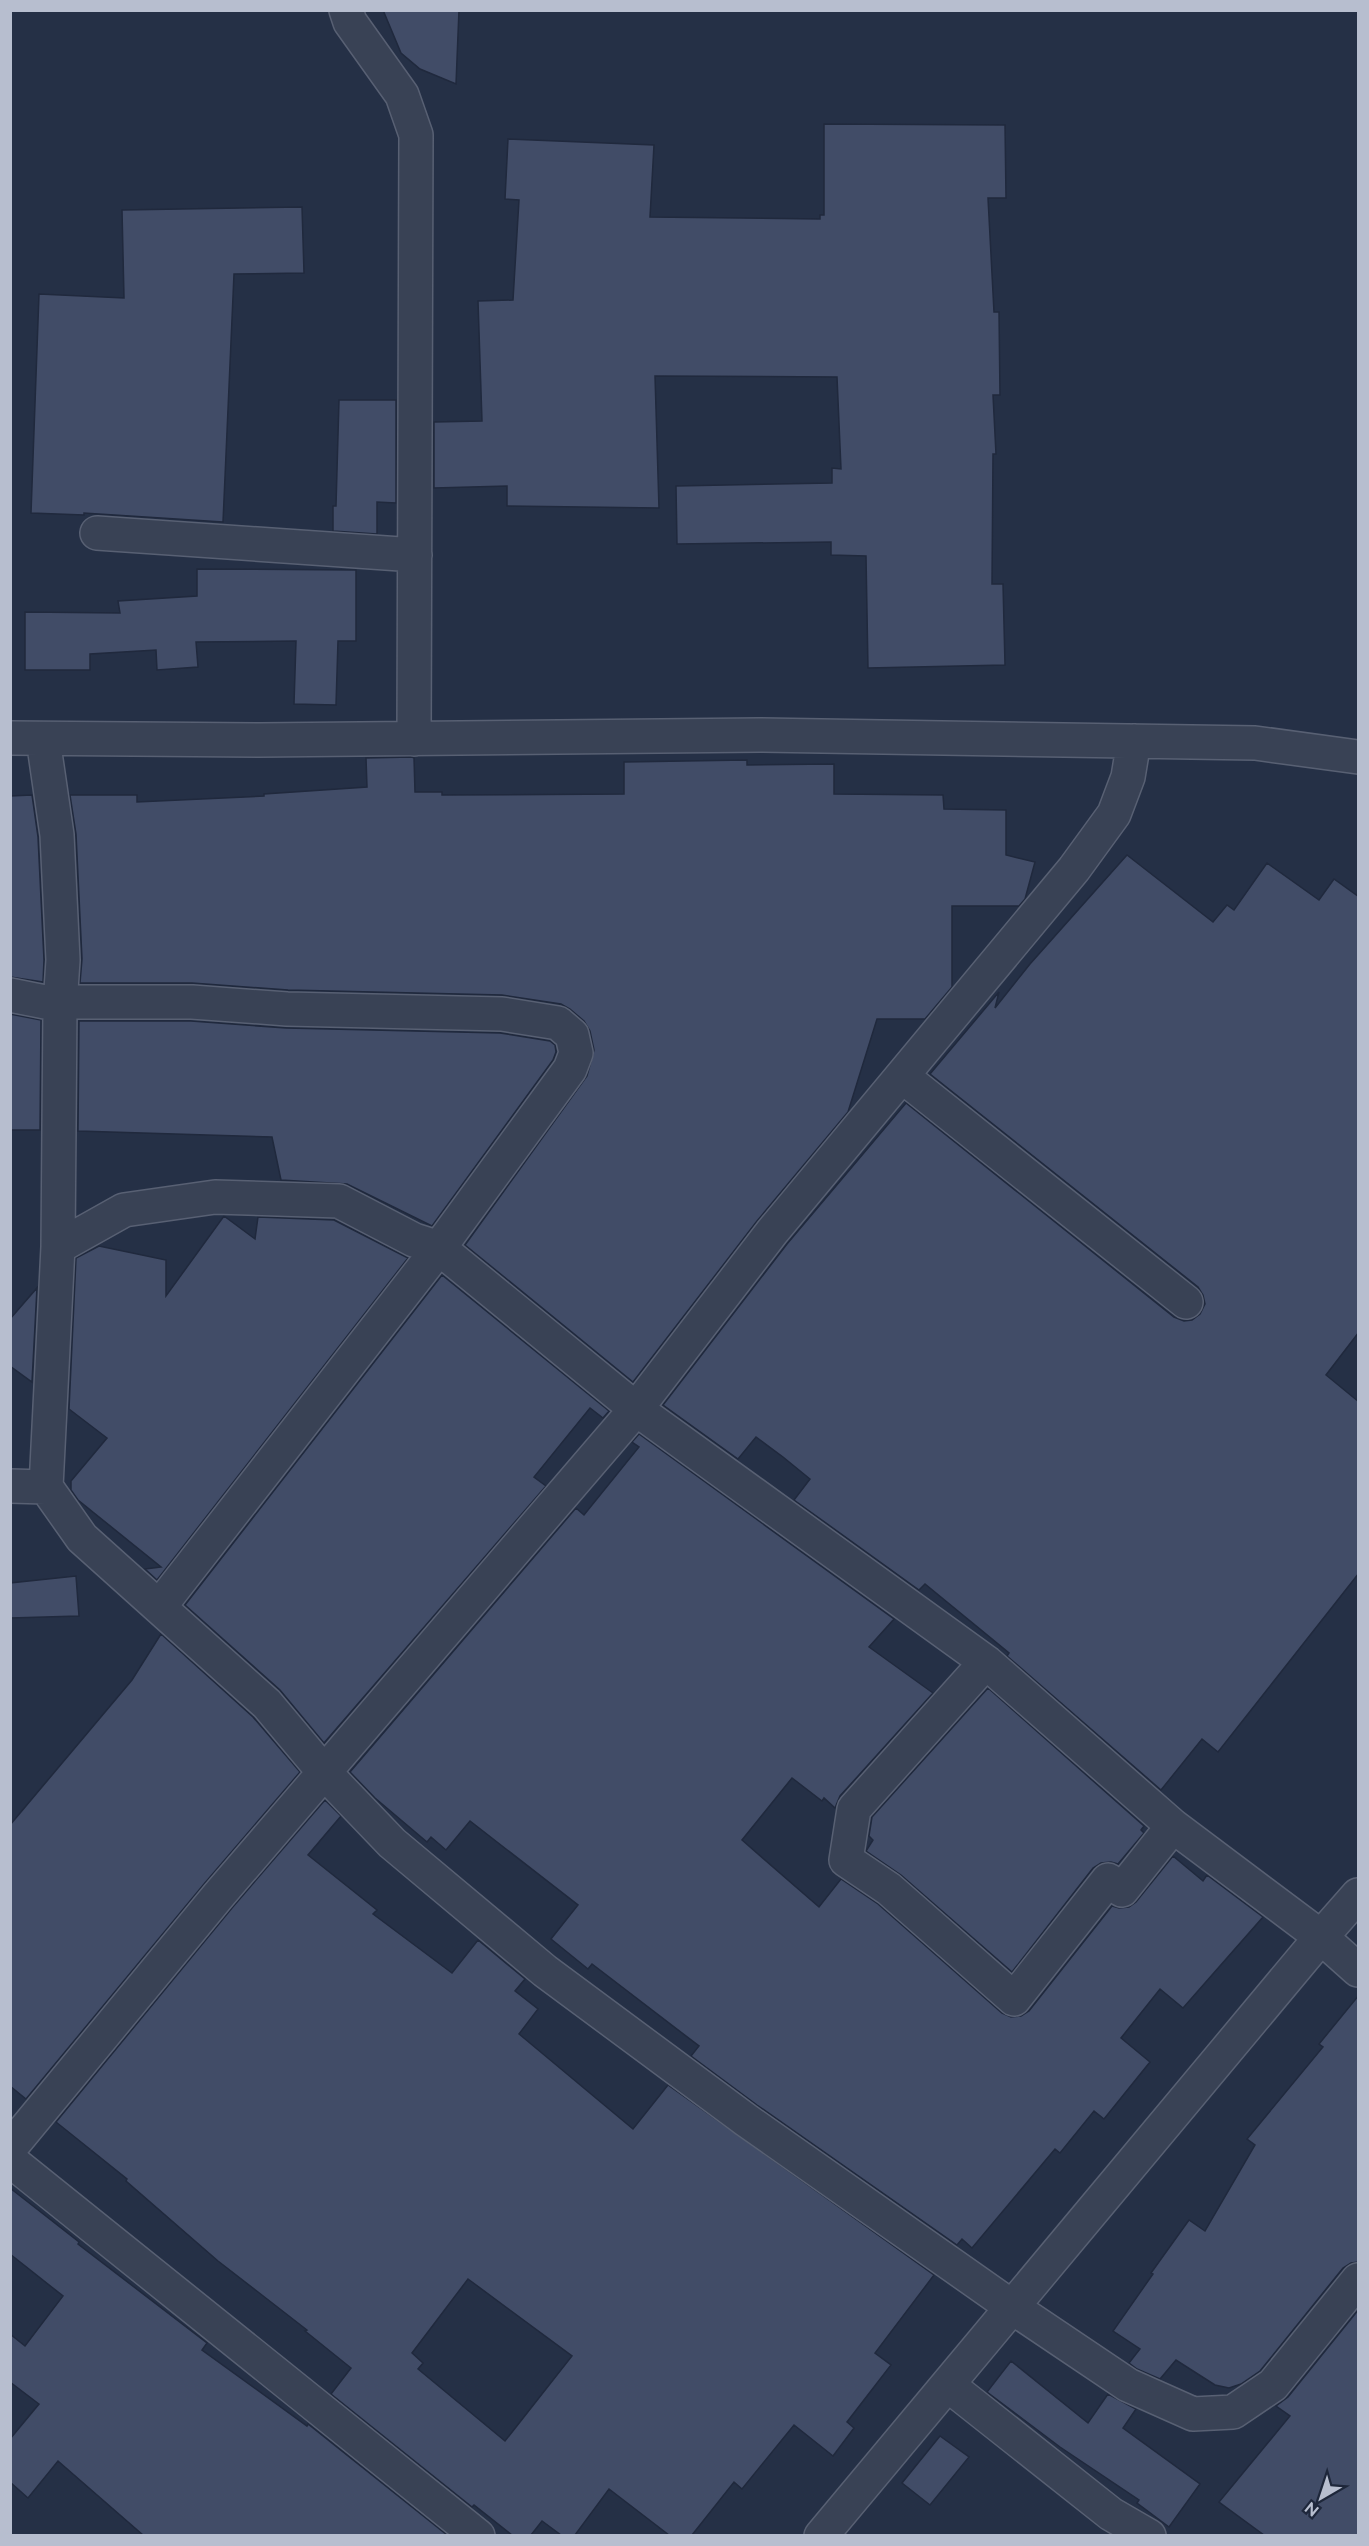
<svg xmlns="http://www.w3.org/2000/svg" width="1369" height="2546" font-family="Raleway,sans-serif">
	<rect width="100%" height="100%" fill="#253046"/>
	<path fill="#414c67" stroke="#20293d" stroke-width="1.5" fill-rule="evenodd" d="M383,10H459L456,84L420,69L401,53Z
		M824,124L1005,125L1006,198H988L994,312H999L1000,395H993L996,454H993L992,584H1003L1005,665L868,668L866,556L831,555V542L677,544L676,486L832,483V468L841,469L837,377L655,376L659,508L507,506V486L434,488V422L482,421L478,301L513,300L519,200L505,199L508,139L654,145L650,217L820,219V215H824Z
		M302,207L304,273L234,274L223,522L84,513V515L31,513L39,294L124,298L122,210Z
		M339,400H396V503L377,502V534L333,531V506H336Z
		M197,569L356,570V641H338L336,705L294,704L296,641L196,642L198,667L157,670L156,650L90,654V670H25V612L120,613L118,601L197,596Z
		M412,757L414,758L415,792H442V795L624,794V762L747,760V765L834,764V794L943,795L944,809L1006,810V855L1035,862L1025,899L1019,906H952V987L925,1019H877L848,1112L757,1221L633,1382L465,1245L587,1076L594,1050L590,1031L584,1021L570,1009L561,1004L502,995L288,990L192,983H80L82,959L76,834L70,795H137V802L264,796V794L367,787L366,758Z
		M32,795L38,837L44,960L43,982L10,977V796Z
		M1127,855L1213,922L1227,905L1234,910L1267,863L1319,900L1334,879L1359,897V1332L1326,1375L1359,1402V1573L1218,1752L1202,1739L1161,1790L1007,1656L1009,1653L925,1584L919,1590L794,1500L810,1479L783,1457L756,1437L738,1459L663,1405L787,1244L906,1103L1174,1317L1184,1321L1192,1320L1200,1314L1205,1304L1203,1295L1198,1287L930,1074L999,992L995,1008L1030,964Z
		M10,1014L41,1020L40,1130H10Z
		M79,1021H191L286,1028L500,1033L550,1041L555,1045L556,1052L553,1060L432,1226L347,1184L281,1180L272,1137L78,1131Z
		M224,1216L255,1239L258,1217L334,1220L408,1258L157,1580L145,1569L161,1567L78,1500L71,1490V1481L107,1438L69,1409L76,1258L99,1246L166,1260V1296Z
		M442,1275L609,1411L603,1418L590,1408L534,1477L546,1486L324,1743L280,1690L185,1605Z
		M37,1288L32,1382L10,1366V1319Z
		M639,1434L894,1619L869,1647L933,1693L840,1796L835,1808L824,1798L822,1801L792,1778L742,1840L819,1907L841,1879L878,1904L1002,2013L1011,2017L1021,2016L1029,2011L1112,1906L1119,1908L1129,1907L1136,1902L1173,1856L1203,1881L1207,1875L1263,1917L1183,2008L1160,1989L1121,2038L1150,2062L1104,2119L1094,2111L1060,2153L1055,2149L972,2248L962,2239L957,2245L757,2105L691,2056L699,2046L592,1964L588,1969L551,1939L578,1905L470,1821L446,1850L431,1837L427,1842L375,1798L350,1772L576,1508L584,1515L639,1447L632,1442Z
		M76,1576L79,1616L10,1618V1583Z
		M161,1634L253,1717L300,1772L204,1884L26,2099L10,2086V1825L132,1680Z
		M988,1688L1144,1826L1141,1830L1144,1833L1118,1864L1111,1862L1101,1863L1093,1868L1012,1972L901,1875L866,1851L873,1840L869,1836L872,1817Z
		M325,1800L341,1816L308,1855L377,1910L373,1914L452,1973L478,1940L525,1979L515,1991L538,2009L519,2034L633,2129L668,2085L934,2275L875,2353L891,2365L847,2422L854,2428L833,2456L794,2425L742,2489L734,2482L692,2535H669L609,2489L575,2535H561L542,2521L531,2535H512L474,2505L472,2507L331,2394L351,2368L305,2331L307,2330L218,2261L126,2181L127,2179L56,2122L232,1908ZM468,2279L572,2356L505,2441L418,2369L423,2363L412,2353Z
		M1359,1995V2262L1351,2263L1343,2268L1260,2371L1241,2384L1229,2388L1215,2385L1176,2360L1160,2379L1137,2369L1129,2363L1140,2349L1113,2331L1153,2274L1151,2273L1189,2220L1205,2231L1255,2145L1247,2139L1323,2047L1319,2044Z
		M10,2188L79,2242L78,2244L207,2343L202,2350L307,2426L308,2424L447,2535H143L58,2461L28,2498L10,2482V2439L39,2404L10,2382V2334L25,2346L63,2296L10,2254Z
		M1359,2309V2535H1264L1219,2502L1290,2416L1276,2406L1288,2397Z
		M1011,2361L1088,2423L1108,2394L1136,2409L1123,2428L1200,2484L1169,2527L1137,2503L1139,2500L1060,2447L987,2392Z
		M940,2436L969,2457L930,2505L902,2483Z"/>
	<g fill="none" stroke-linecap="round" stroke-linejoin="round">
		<defs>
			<path id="minor" d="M346,10L350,22L402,95L416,135L414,739
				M97,533L415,555
				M10,738L260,740L761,735L1255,743L1358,757
				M43,739L57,835L63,960L60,1005L58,1247L46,1487L82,1538L267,1704L324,1772L392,1843L545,1971L746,2120L1012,2307L1128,2385L1193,2414L1233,2412L1273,2385L1358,2280
				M10,995L60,1005L68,1002H192L287,1009L502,1014L558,1023L572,1035L576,1053L570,1069L439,1248L160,1606
				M902,1076L1186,1302
				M58,1247L124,1210L215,1197L339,1201L414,1240L439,1248L636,1409L986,1662L1173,1826L1321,1937L1358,1970
				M10,1486L46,1487
				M986,1662L854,1809L846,1860L889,1889L1014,1999L1108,1880L1122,1890L1173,1826
				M10,2148L218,1896L636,1409L772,1232L1074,869L1114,814L1128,777L1134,741
				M10,2160L478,2536
				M948,2385L1111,2514L1149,2536
				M821,2536L1321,1937L1358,1895"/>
		</defs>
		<use href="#minor" stroke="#586073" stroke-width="36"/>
		<use href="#minor" stroke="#394255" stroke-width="33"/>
	</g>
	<rect width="1369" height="2546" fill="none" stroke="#b7becf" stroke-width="24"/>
	<g transform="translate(1321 2498) rotate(219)" stroke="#1e273b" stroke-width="4.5" paint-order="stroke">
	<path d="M0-4.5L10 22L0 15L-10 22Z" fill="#b7becf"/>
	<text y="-9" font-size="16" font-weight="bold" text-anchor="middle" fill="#b7becf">N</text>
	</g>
</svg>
